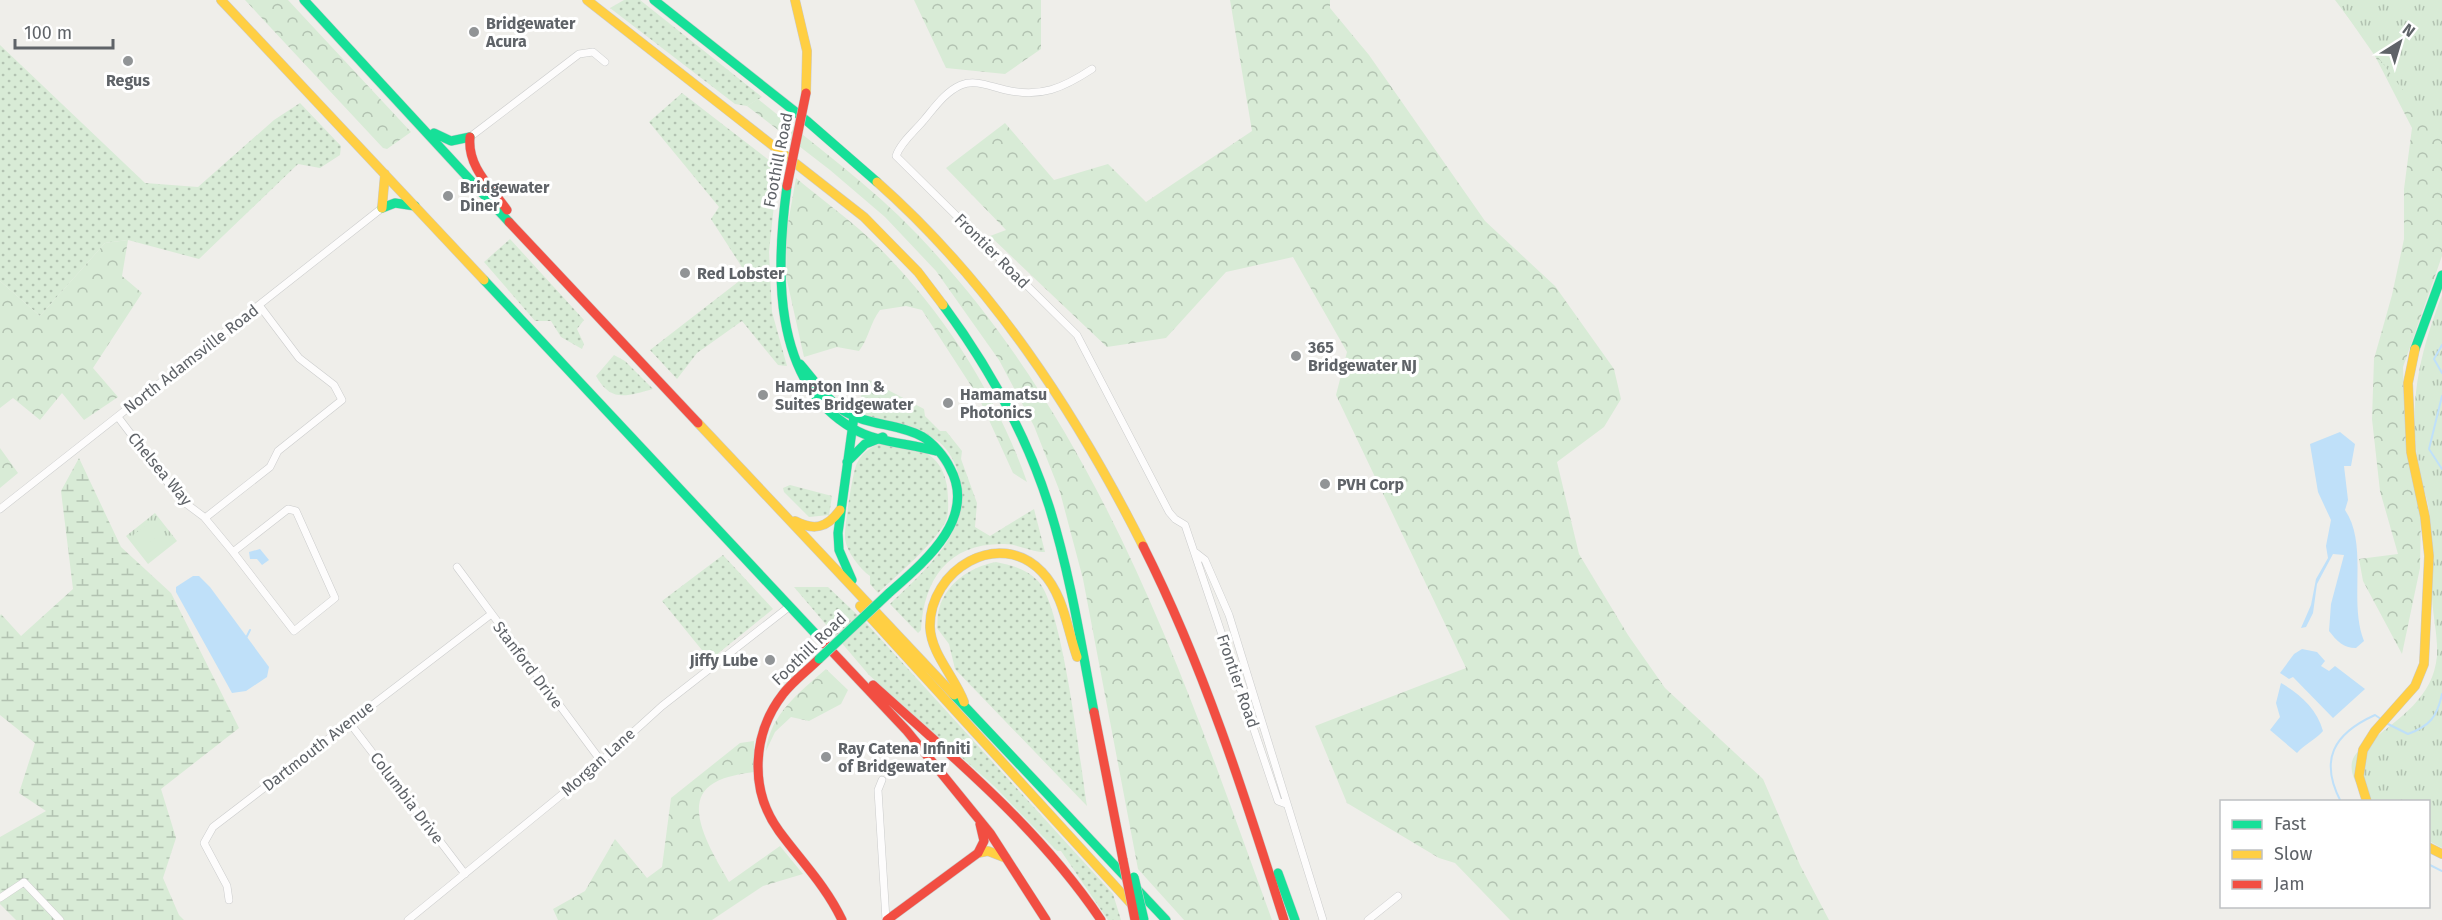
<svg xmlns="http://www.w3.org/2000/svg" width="2442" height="920" font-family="'Fira Sans',sans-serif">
	<defs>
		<pattern id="grass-dots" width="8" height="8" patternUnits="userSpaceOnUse" patternTransform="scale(1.5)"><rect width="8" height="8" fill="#d8ebd6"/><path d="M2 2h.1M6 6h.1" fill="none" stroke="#b2c2b1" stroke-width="1.8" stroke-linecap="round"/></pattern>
		<pattern id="forest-crowns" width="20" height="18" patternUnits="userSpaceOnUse" patternTransform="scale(1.5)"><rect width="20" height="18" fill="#d8ebd6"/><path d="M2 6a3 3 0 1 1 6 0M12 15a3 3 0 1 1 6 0" fill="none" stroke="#b2c2b1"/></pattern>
		<pattern id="wetland-marsh" width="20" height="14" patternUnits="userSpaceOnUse" patternTransform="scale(1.5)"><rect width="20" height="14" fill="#d8ebd6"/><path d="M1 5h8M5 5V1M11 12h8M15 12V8" fill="none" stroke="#b2c2b1"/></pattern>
		<pattern id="park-tufts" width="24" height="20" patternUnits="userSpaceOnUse" patternTransform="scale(1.5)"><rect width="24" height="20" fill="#d8ebd6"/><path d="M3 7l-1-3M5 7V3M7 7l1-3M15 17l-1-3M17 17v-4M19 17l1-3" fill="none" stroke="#b2c2b1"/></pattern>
	</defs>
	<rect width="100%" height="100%" fill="#efeeea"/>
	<path fill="url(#grass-dots)" d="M624,0H640L762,97L747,106L735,104L610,8Z
		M0,45L145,183L198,187L274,120L300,103L341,146L340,155L320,168L298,164L199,259L128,240L105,243L40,316L0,281Z
		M682,93L778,167L769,252L772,312L787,366L778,365L742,321L697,353L677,379L650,350L747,275L711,219L719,207L649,122Z
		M510,239L584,320L577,329L584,344L582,349L561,337L551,321H535L484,262Z
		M614,355L625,361L653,389C627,396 611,403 596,376Z
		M869,380L924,409L925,416L940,431H946L962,451L961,459L977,503L975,527L990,536L1034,509L1045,552C1031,552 1018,544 1004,544C949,543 924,578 921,630L918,633L890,604C925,570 973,531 959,477C957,465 949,450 939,442C917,427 880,424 859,412L863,384Z
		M887,441C917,448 941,451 947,486C948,496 949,508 947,518C940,539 895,577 878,593L870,584V576C860,569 846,551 845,538C844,529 853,470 857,463C863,451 874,445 887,441Z
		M790,485L832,496L829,515L809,517L784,492L783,488Z
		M723,555L773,609L710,660L662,601Z
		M996,562C1011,565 1027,569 1038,581C1063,607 1080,763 1087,806L955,669L949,644L937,628C938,623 937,619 938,614C943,584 970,567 996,562Z
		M794,587H828L868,625L1113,894L1121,920H1108L1061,851H1057L994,786L869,675Z"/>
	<path fill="url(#forest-crowns)" d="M245,0H288L411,132L387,149L383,148Z
		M914,0H1041V49L1005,74L946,68Z
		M1230,0H1330V8L1369,55L1485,221L1555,286L1614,369L1621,399L1604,427L1557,462L1579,554L1628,635L1665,688L1763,779L1800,865L1829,920H1510L1455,863L1439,858L1347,803L1315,726L1466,668L1336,395L1347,352L1293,257L1226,272L1166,338L1107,347L990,236L1006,230L946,168L1005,123L1054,180L1108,164L1146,202L1252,131Z
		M2336,0H2442V256L2403,367L2406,439L2421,516L2420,568L2402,654L2363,581L2359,559L2398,554L2380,491L2372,419L2374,359L2392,295L2404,239V189L2412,128L2375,56Z
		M758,99C812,143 869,184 917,234C1101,427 1183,675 1272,920H1184L1138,869L1083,579L1060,492L1034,426L999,360L936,271L885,217L830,170L747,106Z
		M796,178C820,198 845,216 868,237C938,303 995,391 1027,482L1013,473L979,398L922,310L906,306L880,310C870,323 869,338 859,351L837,347L804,357L786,276L787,229Z
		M128,240L122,276L142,293L93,368L118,397L84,420L62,393L40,420L13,398L0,408V281L40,316L105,243Z
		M0,448L18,473L0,488Z
		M826,669L848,690L841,704L809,721L791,717L775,732L766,751C770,714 800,692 826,669Z
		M754,741V772C740,774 726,776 714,783C678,803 716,858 729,882L780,846L803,874L763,886L712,920H558L553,909L585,891L615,839L647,878L662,867L671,798L740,743Z"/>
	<path fill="url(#wetland-marsh)" d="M79,458L121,547L171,593L239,728L161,789L176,838L163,878L179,915L184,920H16L0,904V837L46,811L19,793L35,743L0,715V616L1,614L21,636L73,589L61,491Z"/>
	<path fill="url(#park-tufts)" d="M2335,0H2442V142Z
		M2442,295V848L2429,841L2428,802L2371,801C2361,790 2349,778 2352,762C2354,753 2363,747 2370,742C2400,717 2433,698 2437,656C2438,636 2433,617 2432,598C2430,569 2433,540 2429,511C2428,498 2421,485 2419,472C2408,405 2418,358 2442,295Z
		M155,513L177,541L148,564L126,536Z"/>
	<path fill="#d8ebd6" d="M152,521L158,529L140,543L133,535Z
		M162,533L168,541L150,556L143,547Z"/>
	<path fill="#bfe0f9" d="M2340,432L2355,444L2351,466H2344L2348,500L2345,510C2369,545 2348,602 2364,641L2356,648C2343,648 2337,641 2329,631L2331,604L2344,555L2333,554L2317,584L2313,613L2306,627L2301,628L2311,605L2316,579L2328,558L2326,546L2331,520L2318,492L2310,444Z
		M260,549L269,560L262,565L257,559H250L249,552Z
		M193,576H199L210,587L269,667L267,677L246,691L232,693L176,592V587Z
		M2302,649L2317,652L2325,661L2321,666L2329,671L2335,666L2365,689L2333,718L2293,677L2289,679L2280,673L2294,654Z
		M2281,683C2300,694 2317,709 2323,731C2315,740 2305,744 2297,753L2270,730L2280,717L2276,703Z"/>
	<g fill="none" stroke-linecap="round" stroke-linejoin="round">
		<path stroke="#bfe0f9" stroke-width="2" d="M2442,345L2434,359L2442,373
			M2442,396L2429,449L2442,469
			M246,638L250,630
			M2386,723L2408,734C2429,726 2437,718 2442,694
			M2341,802C2319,760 2333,734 2375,715L2381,719
			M2428,864L2442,871"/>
		<defs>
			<path id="street" d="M1092,69C1063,88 1041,98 1006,90C991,87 976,79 961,85C945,92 935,107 924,120C915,131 901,142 896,156L1077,335L1169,512L1175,519L1185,525L1278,801L1286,804
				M470,137L579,54L593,52L605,62
				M118,417L168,483L184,502L204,517L233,552
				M0,509L382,208
				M288,509L296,511L335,598L294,631L233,552Z
				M205,518L270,467L278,451L342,400L334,385L299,358L259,305
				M1196,553L1205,560L1229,615L1323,920
				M457,567L601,761
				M349,722L465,874
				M882,780L878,790L886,920
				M0,898L24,882L60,920
				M229,900L227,886L204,843L213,827L490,615
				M408,920L587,774L662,706L790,606
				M1368,920L1398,896"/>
			<path id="fast" d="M304,0L509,222
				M654,0L807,121L877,182
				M434,133L451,141L470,137
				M787,186C776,267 771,381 852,428C876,443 909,443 936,451
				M382,208L395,203L415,206
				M484,280L825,644
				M943,305C988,366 1026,434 1049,506C1070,573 1081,643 1094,712
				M2415,349L2442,275
				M800,364C814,380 826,399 844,411C868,426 898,423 923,437C933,443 945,457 950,468C978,519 923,563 889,593
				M847,462L865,444L883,437
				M852,580L839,550L838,533L854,416
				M954,695L1166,920
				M1278,873L1295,920"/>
			<path id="slow" d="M221,0L484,280
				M587,0L864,217L918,272L943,305
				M795,0L807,51L806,93
				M877,182C991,283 1075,411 1143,546
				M382,208L385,174
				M698,423L954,695
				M795,521C814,531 827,528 840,510
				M860,606L1135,908
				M964,702C955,677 931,654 930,627C929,570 999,527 1042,572C1064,595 1067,629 1077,657
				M2367,802L2359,776L2363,750L2375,731L2415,686L2424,664L2429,556L2425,517L2411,452L2408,383L2415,349
				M2428,847L2442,854
				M978,853L988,851L1006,858"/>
			<path id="jam" d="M470,137C467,167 491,187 507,210
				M509,222L698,423
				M1143,546C1203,665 1244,793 1284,920
				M825,644L907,731L990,833L1046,920
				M819,659C807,671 793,681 783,694C752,734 749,790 779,831C801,861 826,886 842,920
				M873,685C955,759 1039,828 1101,920
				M1094,712L1123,860
				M887,920L978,853L984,841L980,824"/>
		</defs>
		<use href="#street" stroke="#cbcccc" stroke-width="8"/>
		<use href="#fast" stroke="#cacacb" stroke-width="10"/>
		<use href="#slow" stroke="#cacacb" stroke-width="10"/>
		<use href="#jam" stroke="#cacacb" stroke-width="10"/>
		<use href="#street" stroke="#fdfcfc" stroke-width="7"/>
		<use href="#fast" stroke="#16e098" stroke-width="9"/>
		<use href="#slow" stroke="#ffcf43" stroke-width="9"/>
		<use href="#jam" stroke="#f24e42" stroke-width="9"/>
		<defs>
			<path id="fast-bridge" d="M819,659L889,593
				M1134,877L1144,920"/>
			<path id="jam-bridge" d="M787,186L806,93
				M1123,860L1135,920"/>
		</defs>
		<use href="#fast-bridge" stroke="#cacacb" stroke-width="10" stroke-linecap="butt"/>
		<use href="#jam-bridge" stroke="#cacacb" stroke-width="10" stroke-linecap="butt"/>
		<use href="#fast-bridge" stroke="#16e098" stroke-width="9"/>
		<use href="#jam-bridge" stroke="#f24e42" stroke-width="9"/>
	</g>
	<g fill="#919496" stroke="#fff" stroke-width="2">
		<circle cx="474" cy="32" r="6"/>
		<circle cx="128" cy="61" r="6"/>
		<circle cx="448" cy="196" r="6"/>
		<circle cx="685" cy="273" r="6"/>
		<circle cx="1296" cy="356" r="6"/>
		<circle cx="763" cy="395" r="6"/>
		<circle cx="948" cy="403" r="6"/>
		<circle cx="1325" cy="484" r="6"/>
		<circle cx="770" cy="660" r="6"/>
		<circle cx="826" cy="757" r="6"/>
	</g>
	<g text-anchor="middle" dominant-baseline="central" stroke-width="6" stroke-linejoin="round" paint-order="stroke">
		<g font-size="16" font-weight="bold" fill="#5f6368" stroke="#fff" text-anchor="start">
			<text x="486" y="23">Bridgewater<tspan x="486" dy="18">Acura</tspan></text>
			<text x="128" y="80" text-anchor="middle">Regus</text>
			<text x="460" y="187">Bridgewater<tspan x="460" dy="18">Diner</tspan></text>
			<text x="697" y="273">Red Lobster</text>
			<text x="1308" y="347">365<tspan x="1308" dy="18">Bridgewater NJ</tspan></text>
			<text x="775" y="386">Hampton Inn &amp;<tspan x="775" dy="18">Suites Bridgewater</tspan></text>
			<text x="960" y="394">Hamamatsu<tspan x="960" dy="18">Photonics</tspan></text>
			<text x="1337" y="484">PVH Corp</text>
			<text x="758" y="660" text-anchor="end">Jiffy Lube</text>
			<text x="838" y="748">Ray Catena Infiniti<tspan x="838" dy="18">of Bridgewater</tspan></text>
		</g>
		<g font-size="16" fill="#5f6368" stroke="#fff">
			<text transform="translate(778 160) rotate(-79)">Foothill Road</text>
			<text transform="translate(992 251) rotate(45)">Frontier Road</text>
			<text transform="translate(191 359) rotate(-38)">North Adamsville Road</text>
			<text transform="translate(160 469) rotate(50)">Chelsea Way</text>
			<text transform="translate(809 649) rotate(-44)">Foothill Road</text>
			<text transform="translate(528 665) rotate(53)">Stanford Drive</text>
			<text transform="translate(1238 681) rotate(71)">Frontier Road</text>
			<text transform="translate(318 746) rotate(-38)">Dartmouth Avenue</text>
			<text transform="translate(598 762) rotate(-42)">Morgan Lane</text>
			<text transform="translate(407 798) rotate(53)">Columbia Drive</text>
		</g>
	</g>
	<rect x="2220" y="800" width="210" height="108" fill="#ffffff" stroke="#bfc1c3" stroke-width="1.5"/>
	<rect x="2232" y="820" width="30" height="9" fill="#16e098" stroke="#bfc1c3" stroke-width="1.5"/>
	<text x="2274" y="830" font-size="18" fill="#5f6368">Fast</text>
	<rect x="2232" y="850" width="30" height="9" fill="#ffcf43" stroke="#bfc1c3" stroke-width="1.5"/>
	<text x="2274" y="860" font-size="18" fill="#5f6368">Slow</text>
	<rect x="2232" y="880" width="30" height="9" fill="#f24e42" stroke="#bfc1c3" stroke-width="1.5"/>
	<text x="2274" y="890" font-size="18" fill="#5f6368">Jam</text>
	<g transform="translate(2400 42) rotate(37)" stroke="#ffffff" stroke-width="4.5" paint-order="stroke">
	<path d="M0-4.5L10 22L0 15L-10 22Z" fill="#5f6368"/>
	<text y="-9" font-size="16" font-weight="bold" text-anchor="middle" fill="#5f6368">N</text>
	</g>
	<path d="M15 39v9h98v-9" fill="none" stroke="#5f6368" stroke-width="3"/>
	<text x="24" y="39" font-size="18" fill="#5f6368" stroke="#ffffff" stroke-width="4.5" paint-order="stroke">100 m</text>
</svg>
